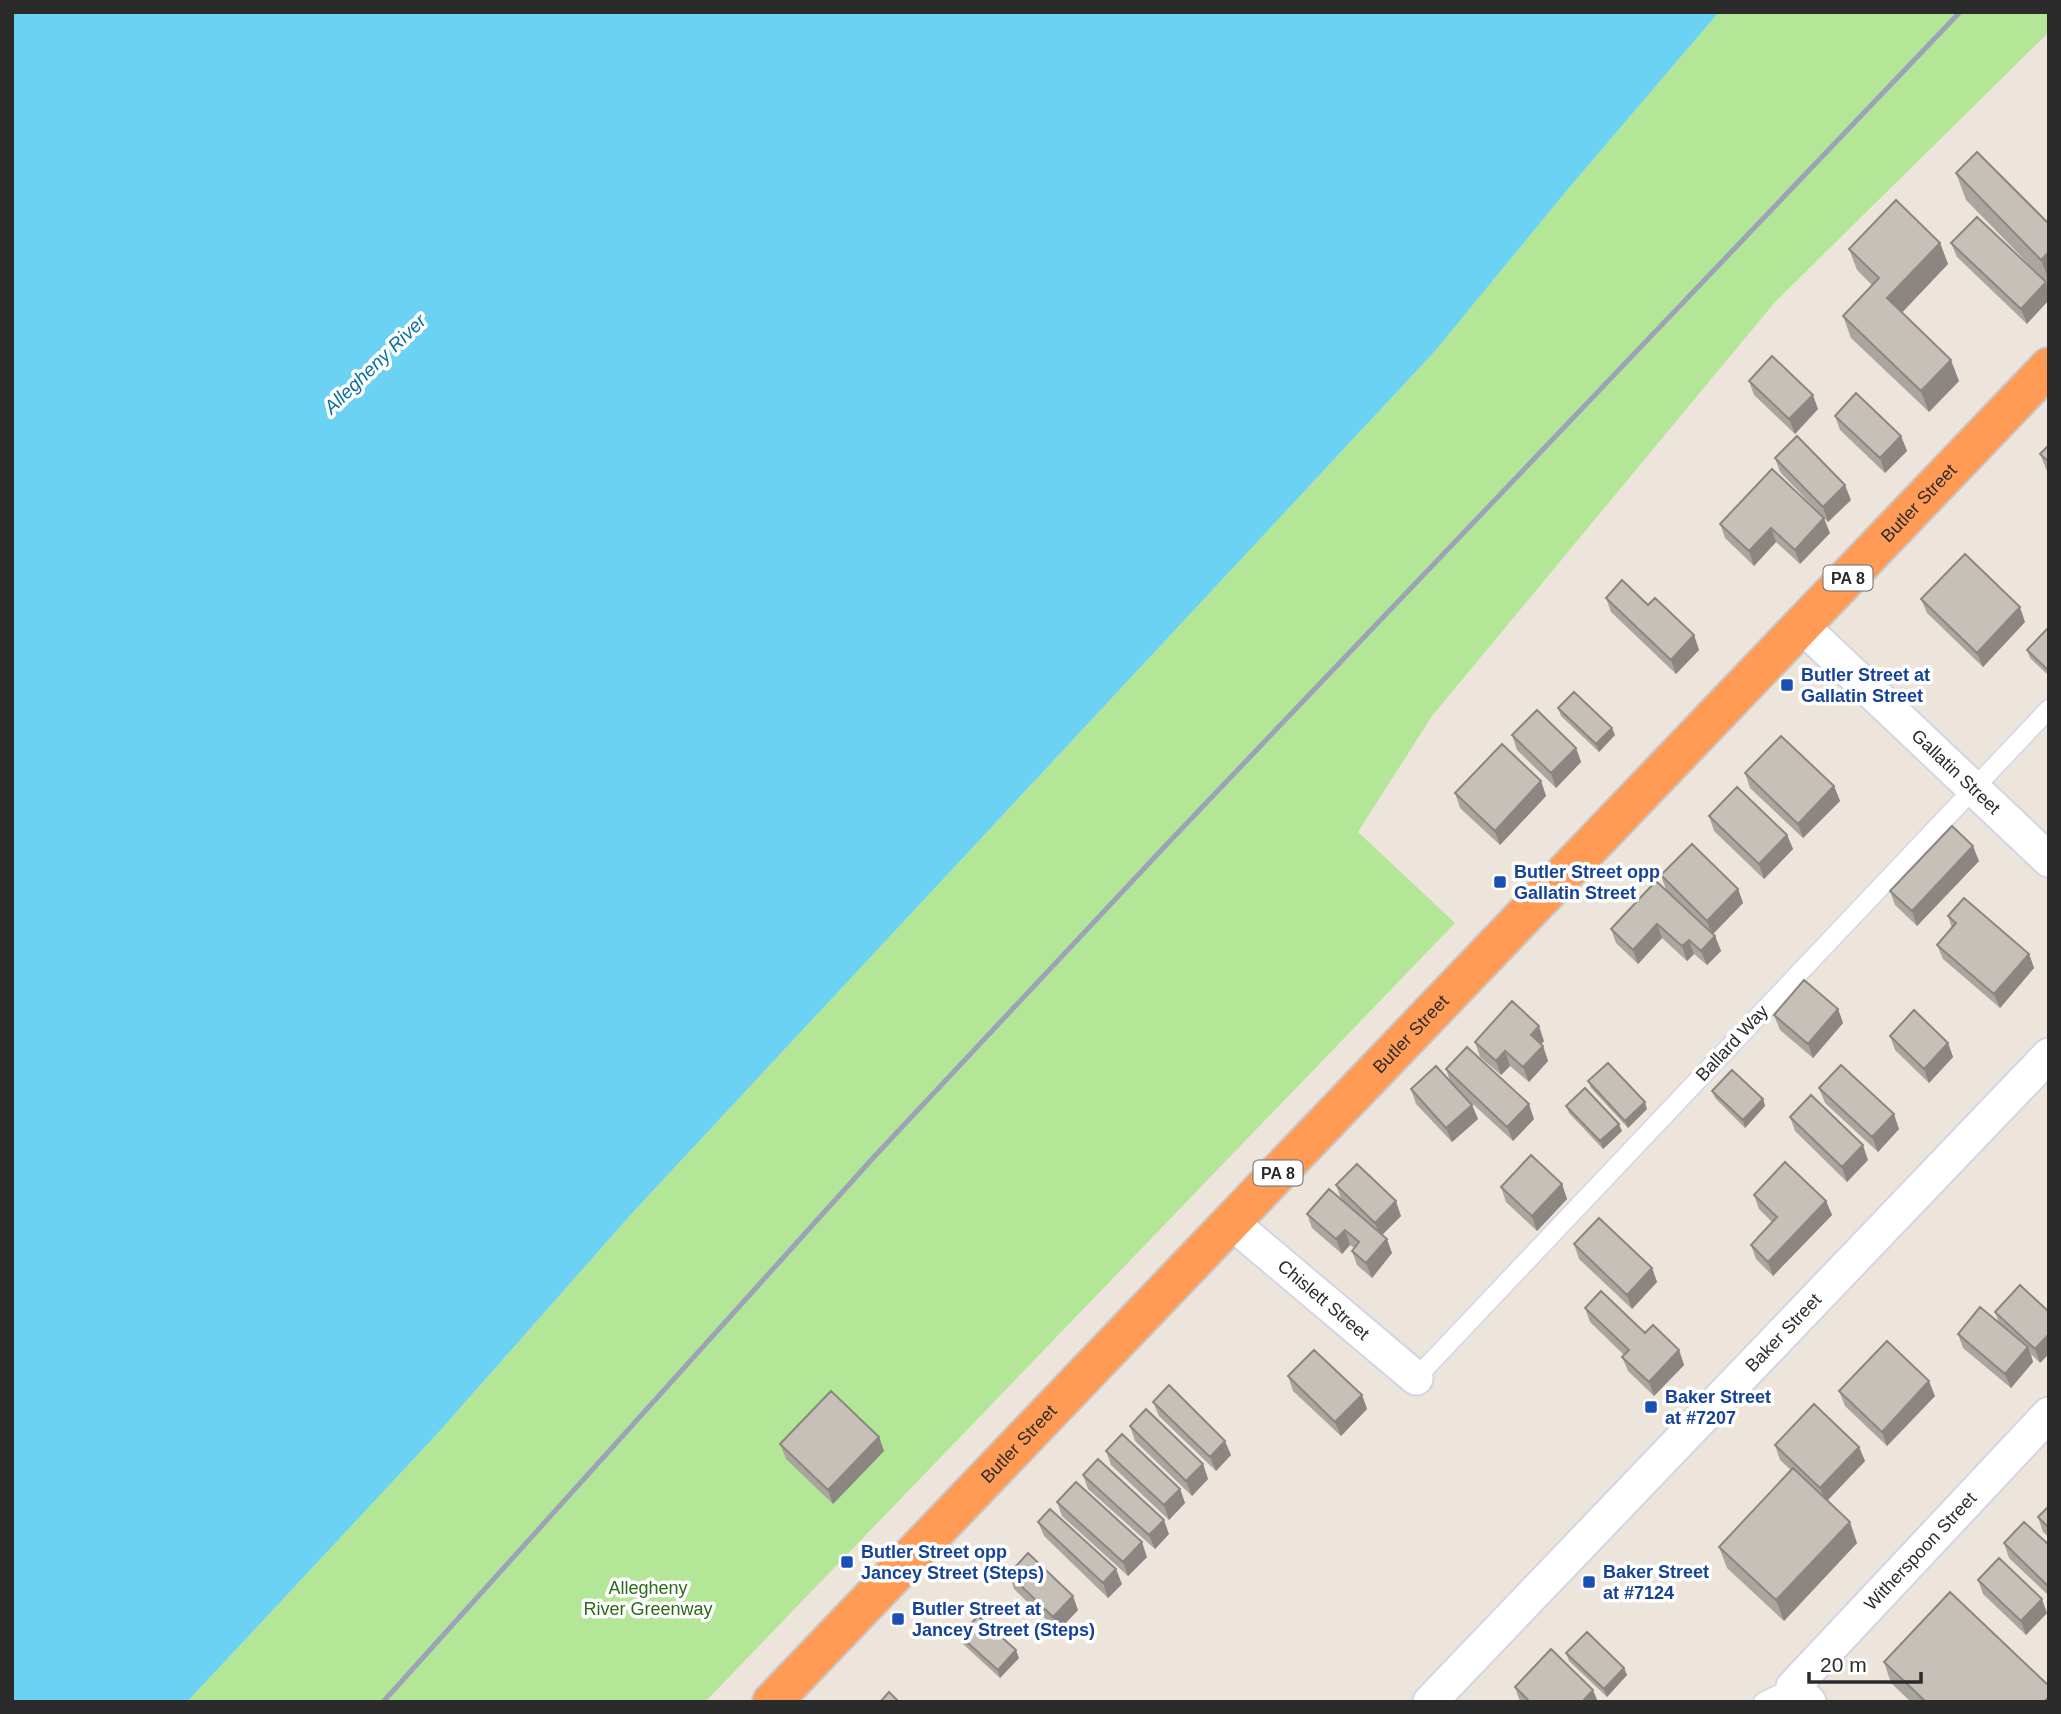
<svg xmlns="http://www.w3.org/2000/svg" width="2061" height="1714" font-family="Helvetica,sans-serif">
	<rect width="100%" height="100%" fill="#ede5dc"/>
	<path fill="#b3e696" d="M1719,12H2049V32L1775,302L1432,716L1358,832L1455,923L705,1702H187L437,1434L634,1211L1435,351L1568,189Z"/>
	<path fill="#6bd2f3" d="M12,12H1719L1568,189L1435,351L634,1211L437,1434L187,1702H12Z"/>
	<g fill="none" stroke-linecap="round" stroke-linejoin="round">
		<defs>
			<path id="lane" d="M1416,1378L2049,709
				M1763,1702L1793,1687"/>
			<g id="street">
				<path id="s1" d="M1802,626L2049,860"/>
				<path id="s2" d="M1231,1222L1416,1378"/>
				<path id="s3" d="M1430,1702L2049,1055"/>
				<path id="s4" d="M1809,1702L1793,1687L2049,1414"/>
			</g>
			<g id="highway">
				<path id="s5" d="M772,1702L2049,367"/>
			</g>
		</defs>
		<use href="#lane" stroke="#d1d5e4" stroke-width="21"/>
		<use href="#street" stroke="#d1d5e4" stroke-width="37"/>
		<use href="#highway" stroke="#c8c8c8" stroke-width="42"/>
		<use href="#lane" stroke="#fff" stroke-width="18"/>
		<use href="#street" stroke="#fff" stroke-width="33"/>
		<use href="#highway" stroke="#ff9b55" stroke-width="38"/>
		<path stroke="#9ea2b6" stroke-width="5" d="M383,1702L873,1158L1168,843L1960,12"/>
	</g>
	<path fill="#aaa59e" d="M1956,173L2049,224V285L1966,200Z
		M1940,243L1948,264L1902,312L1959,381L1929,412L1851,338L1843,316L1872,285L1857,270L1849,249Z
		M1951,243L2046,282L2027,324L1957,257Z
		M1749,381L1818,409L1795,434L1754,395Z
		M1835,416L1901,436L1907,451L1885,473L1840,430Z
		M2049,445V476L2040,454Z
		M1775,458L1851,500L1828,522L1780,472Z
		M1720,524L1830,533L1800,564L1776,542L1754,566L1725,538Z
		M1606,598L1648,605L1694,635L1699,650L1676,674L1611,612Z
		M1921,599L2025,622L1983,667L1927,613Z
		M2049,628V676L2030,658L2027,650Z
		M1558,708L1615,735L1599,752L1561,716Z
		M1512,735L1576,748L1581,762L1556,788L1517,750Z
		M1745,773L1834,786L1840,801L1803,838L1750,788Z
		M1541,781L1546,796L1500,845L1460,808L1455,793Z
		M1709,816L1787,835L1793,849L1764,879L1714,831Z
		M1979,861L1917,926L1895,905L1890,891Z
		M1661,875L1738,889L1743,903L1713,934L1715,936L1721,951L1707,965L1694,954L1687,961L1662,938L1638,964L1616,943L1611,929L1666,890Z
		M1948,916L2029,954L2034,968L2000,1008L1943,959L1937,945L1952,928Z
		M1838,1009L1843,1023L1813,1058L1780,1030L1774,1015Z
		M1890,1036L1948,1043L1953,1057L1929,1083L1895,1050Z
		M1544,1041L1541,1044L1543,1046L1548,1061L1529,1082L1510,1066L1501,1075L1480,1057L1475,1042Z
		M1446,1069L1534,1119L1513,1141L1463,1095L1472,1105L1478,1119L1452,1142L1416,1104L1411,1089L1450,1081Z
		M1588,1081L1647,1109L1628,1128L1591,1088Z
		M1819,1088L1899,1129L1878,1152L1825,1103Z
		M1712,1091L1763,1099L1765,1106L1745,1128L1715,1098Z
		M1566,1106L1622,1131L1603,1149L1569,1113Z
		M1790,1117L1868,1160L1847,1182L1795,1131Z
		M1562,1184L1567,1199L1537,1231L1506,1202L1501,1187Z
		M1336,1185L1401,1216L1382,1235L1392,1253L1372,1278L1357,1265L1352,1251L1354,1248L1350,1245L1342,1254L1312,1228L1307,1214L1348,1205L1341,1199Z
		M1754,1195L1826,1201L1832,1215L1773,1276L1756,1259L1751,1245L1772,1222L1759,1209Z
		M1574,1244L1652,1268L1657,1282L1632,1309L1579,1259Z
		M2020,1285L2040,1363L2031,1354L2033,1362L2011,1388L1963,1348L1958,1334L1999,1323L1995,1312Z
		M1585,1308L1679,1350L1684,1365L1654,1396L1628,1371L1622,1357L1624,1355L1590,1322Z
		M1288,1376L1362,1395L1367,1409L1341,1436L1293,1391Z
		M1839,1391L1935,1396L1887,1446L1845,1406Z
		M1153,1402L1231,1455L1216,1471L1159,1416Z
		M1130,1426L1203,1464L1208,1479L1192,1496L1135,1441Z
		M879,1437L884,1451L833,1504L786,1459L780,1444Z
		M1775,1445L1859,1447L1865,1461L1827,1501L1857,1543L1784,1621L1727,1568L1719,1547L1791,1470L1780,1460Z
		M1106,1451L1180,1489L1185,1503L1169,1520L1111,1465Z
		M1083,1475L1169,1534L1155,1549L1088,1489Z
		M1057,1502L1147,1557L1128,1576L1062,1516Z
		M2049,1506V1537L2043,1532L2038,1517Z
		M1038,1522L1122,1584L1108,1598L1044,1536Z
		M2004,1543L2049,1545V1596L2009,1558Z
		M1009,1574L1078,1610L1058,1631L1014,1589Z
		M1978,1580L2047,1613L2026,1635L1983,1594Z
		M960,1636L1019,1658L1000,1678L963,1644Z
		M1566,1653L1624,1668L1627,1675L1607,1697L1569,1661Z
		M1884,1662L2049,1702H1911L1891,1683Z
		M1515,1687L1598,1702H1520Z"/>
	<path fill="#8b8681" d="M1940,243L1948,264L1895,320L1887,298Z
		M2049,252V280L2041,260Z
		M2046,282L2049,289V300L2027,324L2021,309Z
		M1951,360L1959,381L1929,412L1921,391Z
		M1813,395L1818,409L1795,434L1789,419Z
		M1901,436L1907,451L1885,473L1880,458Z
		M1845,485L1851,500L1828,522L1823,507Z
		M1824,518L1830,533L1800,564L1795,550Z
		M1771,528L1776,542L1754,566L1749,551Z
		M2020,607L2025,622L1983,667L1977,653Z
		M1694,635L1699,650L1676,674L1671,660Z
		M1612,728L1615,735L1599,752L1596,744Z
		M1576,748L1581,762L1556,788L1551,773Z
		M1541,781L1546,796L1500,845L1495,831Z
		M1834,786L1840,801L1803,838L1798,824Z
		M1787,835L1793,849L1764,879L1759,864Z
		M1973,846L1979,861L1917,926L1912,911Z
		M1738,889L1743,903L1712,935L1707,921Z
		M1657,924L1662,938L1638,964L1633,950Z
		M1715,936L1721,951L1707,965L1701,951Z
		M1689,940L1694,954L1687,961L1682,946Z
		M2029,954L2034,968L2000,1008L1994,994Z
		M1838,1009L1843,1023L1813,1058L1808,1044Z
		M1539,1026L1544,1041L1536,1050L1531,1035Z
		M1948,1043L1953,1057L1929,1083L1924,1069Z
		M1543,1046L1548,1061L1529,1082L1523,1067Z
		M1505,1051L1510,1066L1501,1075L1496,1061Z
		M1763,1099L1765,1106L1745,1128L1743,1120Z
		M1645,1102L1647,1109L1628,1128L1625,1121Z
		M1529,1104L1534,1119L1513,1141L1507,1127Z
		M1472,1105L1478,1119L1452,1142L1446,1128Z
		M1894,1114L1899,1129L1878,1152L1872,1137Z
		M1619,1124L1622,1131L1603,1149L1600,1141Z
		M1863,1145L1868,1160L1847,1182L1842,1167Z
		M1562,1184L1567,1199L1537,1231L1532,1216Z
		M1396,1201L1401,1216L1380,1237L1375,1223Z
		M1826,1201L1832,1215L1773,1276L1768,1262Z
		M1345,1230L1350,1245L1342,1254L1336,1239Z
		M1387,1239L1392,1253L1372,1278L1366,1263Z
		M1652,1268L1657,1282L1632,1309L1627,1295Z
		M2049,1334V1354L2040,1363L2035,1349Z
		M2028,1347L2033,1362L2011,1388L2005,1374Z
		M1679,1350L1684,1365L1654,1396L1649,1382Z
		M1929,1381L1935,1396L1887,1446L1882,1432Z
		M1362,1395L1367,1409L1341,1436L1335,1422Z
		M879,1437L884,1451L833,1504L828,1490Z
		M1225,1441L1231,1455L1216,1471L1210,1457Z
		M1859,1447L1865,1461L1825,1503L1820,1488Z
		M1203,1464L1208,1479L1192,1496L1186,1481Z
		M1180,1489L1185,1503L1169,1520L1164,1505Z
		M1164,1520L1169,1534L1155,1549L1149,1535Z
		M1850,1522L1857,1543L1784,1621L1776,1600Z
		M1142,1542L1147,1557L1128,1576L1123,1562Z
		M1116,1569L1122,1584L1108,1598L1103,1583Z
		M1073,1596L1078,1610L1058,1631L1053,1617Z
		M2042,1599L2047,1613L2026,1635L2021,1621Z
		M1016,1650L1019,1658L1000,1678L998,1670Z
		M1624,1668L1627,1675L1607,1697L1604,1689Z
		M1593,1690L1598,1702H1582Z"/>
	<path fill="#c6c0b8" stroke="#8b8681" stroke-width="2" d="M1977,152L2049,224V252L2041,260L1956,173Z
		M1896,200L1940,243L1887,298L1951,360L1921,391L1843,316L1879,278L1849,249Z
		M1977,217L2046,282L2021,309L1951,243Z
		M1772,356L1813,395L1789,419L1749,381Z
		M1856,393L1901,436L1880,458L1835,416Z
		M1797,436L1845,485L1823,507L1775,458Z
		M2049,445V462L2040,454Z
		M1772,469L1824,518L1795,550L1771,528L1749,551L1720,524Z
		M1965,554L2020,607L1977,653L1921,599Z
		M1622,580L1648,605L1655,598L1694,635L1671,660L1606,598Z
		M2048,628H2049V671L2027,650Z
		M1574,692L1612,728L1596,744L1558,708Z
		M1537,710L1576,748L1551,773L1512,735Z
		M1781,736L1834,786L1798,824L1745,773Z
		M1502,744L1541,781L1495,831L1455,793Z
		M1737,787L1787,835L1759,864L1709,816Z
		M1952,826L1973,846L1912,911L1890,891Z
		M1692,844L1738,889L1707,921L1661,875Z
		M1656,881L1715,936L1701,951L1689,940L1682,946L1657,924L1633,950L1611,929Z
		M1964,898L2029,954L1994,994L1937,945L1956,923L1948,916Z
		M1804,980L1838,1009L1808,1044L1774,1015Z
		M1512,1001L1539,1026L1531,1035L1543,1046L1523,1067L1505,1051L1496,1061L1475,1042Z
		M1914,1010L1948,1043L1924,1069L1890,1036Z
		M1467,1047L1529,1104L1507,1127L1446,1069Z
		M1608,1063L1645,1102L1625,1121L1588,1081Z
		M1841,1065L1894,1114L1872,1137L1819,1088Z
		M1436,1066L1472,1105L1446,1128L1411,1089Z
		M1732,1070L1763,1099L1743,1120L1712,1091Z
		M1585,1088L1619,1124L1600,1141L1566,1106Z
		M1811,1095L1863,1145L1842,1167L1790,1117Z
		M1531,1155L1562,1184L1532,1216L1501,1187Z
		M1785,1162L1826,1201L1768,1262L1751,1245L1777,1217L1754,1195Z
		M1357,1164L1396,1201L1375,1223L1336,1185Z
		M1329,1189L1387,1239L1366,1263L1352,1251L1359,1242L1345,1230L1336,1239L1307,1214Z
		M1599,1218L1652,1268L1627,1295L1574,1244Z
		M2020,1285L2049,1312V1334L2035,1349L1995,1312Z
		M1601,1291L1645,1333L1653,1325L1679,1350L1649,1382L1622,1357L1629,1350L1585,1308Z
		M1980,1307L2028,1347L2005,1374L1958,1334Z
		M1887,1341L1929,1381L1882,1432L1839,1391Z
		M1314,1350L1362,1395L1335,1422L1288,1376Z
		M1169,1385L1225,1441L1210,1457L1153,1402Z
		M831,1391L879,1437L828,1490L780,1444Z
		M1814,1404L1859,1447L1820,1488L1775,1445Z
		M1146,1409L1203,1464L1186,1481L1130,1426Z
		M1122,1434L1180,1489L1164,1505L1106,1451Z
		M1098,1459L1164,1520L1149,1535L1083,1475Z
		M1793,1468L1850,1522L1776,1600L1719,1547Z
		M1076,1482L1142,1542L1123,1562L1057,1502Z
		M2049,1506V1528L2038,1517Z
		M1050,1509L1116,1569L1103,1583L1038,1522Z
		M2024,1522L2049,1545V1587L2004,1543Z
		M1028,1553L1073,1596L1053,1617L1009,1574Z
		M1999,1558L2042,1599L2021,1621L1978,1580Z
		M1950,1592L2049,1686V1697L2044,1702H1926L1884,1662Z
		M978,1616L1016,1650L998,1670L960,1636Z
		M1587,1632L1624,1668L1604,1689L1566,1653Z
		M1551,1649L1593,1690L1582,1702H1530L1515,1687Z
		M889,1692L899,1702H880Z"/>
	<g fill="#1a4fb4" stroke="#fff" stroke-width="2.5">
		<rect x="1780" y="678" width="14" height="14" rx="3.5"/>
		<rect x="1493" y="875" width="14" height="14" rx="3.5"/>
		<rect x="1644" y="1400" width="14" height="14" rx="3.5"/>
		<rect x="840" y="1555" width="14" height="14" rx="3.5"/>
		<rect x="1582" y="1575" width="14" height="14" rx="3.5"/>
		<rect x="891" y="1612" width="14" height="14" rx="3.5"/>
	</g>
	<g text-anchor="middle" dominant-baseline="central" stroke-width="7" stroke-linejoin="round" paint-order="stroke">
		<g fill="#fff" stroke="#6b6b6b" stroke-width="2">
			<rect x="1823.5" y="565.5" width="49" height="25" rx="5"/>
			<rect x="1253.5" y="1160.5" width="49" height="25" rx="5"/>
		</g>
		<g font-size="16" font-weight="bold" fill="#2b2b2b">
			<text x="1848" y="578">PA 8</text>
			<text x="1278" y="1173">PA 8</text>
		</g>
		<g font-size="18" fill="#2b2b2b" stroke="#fff">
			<text stroke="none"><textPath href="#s5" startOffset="1659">Butler Street</textPath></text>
			<text stroke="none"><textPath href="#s1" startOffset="212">Gallatin Street</textPath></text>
			<text stroke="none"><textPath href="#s5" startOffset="924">Butler Street</textPath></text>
			<text transform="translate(1732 1043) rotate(-47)">Ballard Way</text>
			<text stroke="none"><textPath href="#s2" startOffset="121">Chislett Street</textPath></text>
			<text stroke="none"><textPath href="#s3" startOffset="511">Baker Street</textPath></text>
			<text stroke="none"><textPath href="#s5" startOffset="357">Butler Street</textPath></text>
			<text stroke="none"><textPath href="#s4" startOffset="208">Witherspoon Street</textPath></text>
		</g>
		<g font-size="18" font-weight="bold" fill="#164399" stroke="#fff" text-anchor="start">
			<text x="1801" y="675">Butler Street at<tspan x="1801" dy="21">Gallatin Street</tspan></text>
			<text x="1514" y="872">Butler Street opp<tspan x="1514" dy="21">Gallatin Street</tspan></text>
			<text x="1665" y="1397">Baker Street<tspan x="1665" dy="21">at #7207</tspan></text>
			<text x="861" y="1552">Butler Street opp<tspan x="861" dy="21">Jancey Street (Steps)</tspan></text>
			<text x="1603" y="1572">Baker Street<tspan x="1603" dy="21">at #7124</tspan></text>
			<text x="912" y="1609">Butler Street at<tspan x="912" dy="21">Jancey Street (Steps)</tspan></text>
		</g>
		<g font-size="18" fill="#2b6b17" stroke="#fff">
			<text x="648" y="1588">Allegheny<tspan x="648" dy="21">River Greenway</tspan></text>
		</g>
		<g font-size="19" font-style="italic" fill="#0870a1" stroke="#fff">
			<text transform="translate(375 364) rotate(-44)">Allegheny River</text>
		</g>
	</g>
	<rect width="2061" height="1714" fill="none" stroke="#2b2b2b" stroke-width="28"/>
	<path d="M1809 1672v10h112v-10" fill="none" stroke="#2b2b2b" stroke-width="3.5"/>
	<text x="1820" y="1672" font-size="21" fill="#2b2b2b" stroke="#ffffff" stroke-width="5" paint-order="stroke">20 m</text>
</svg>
